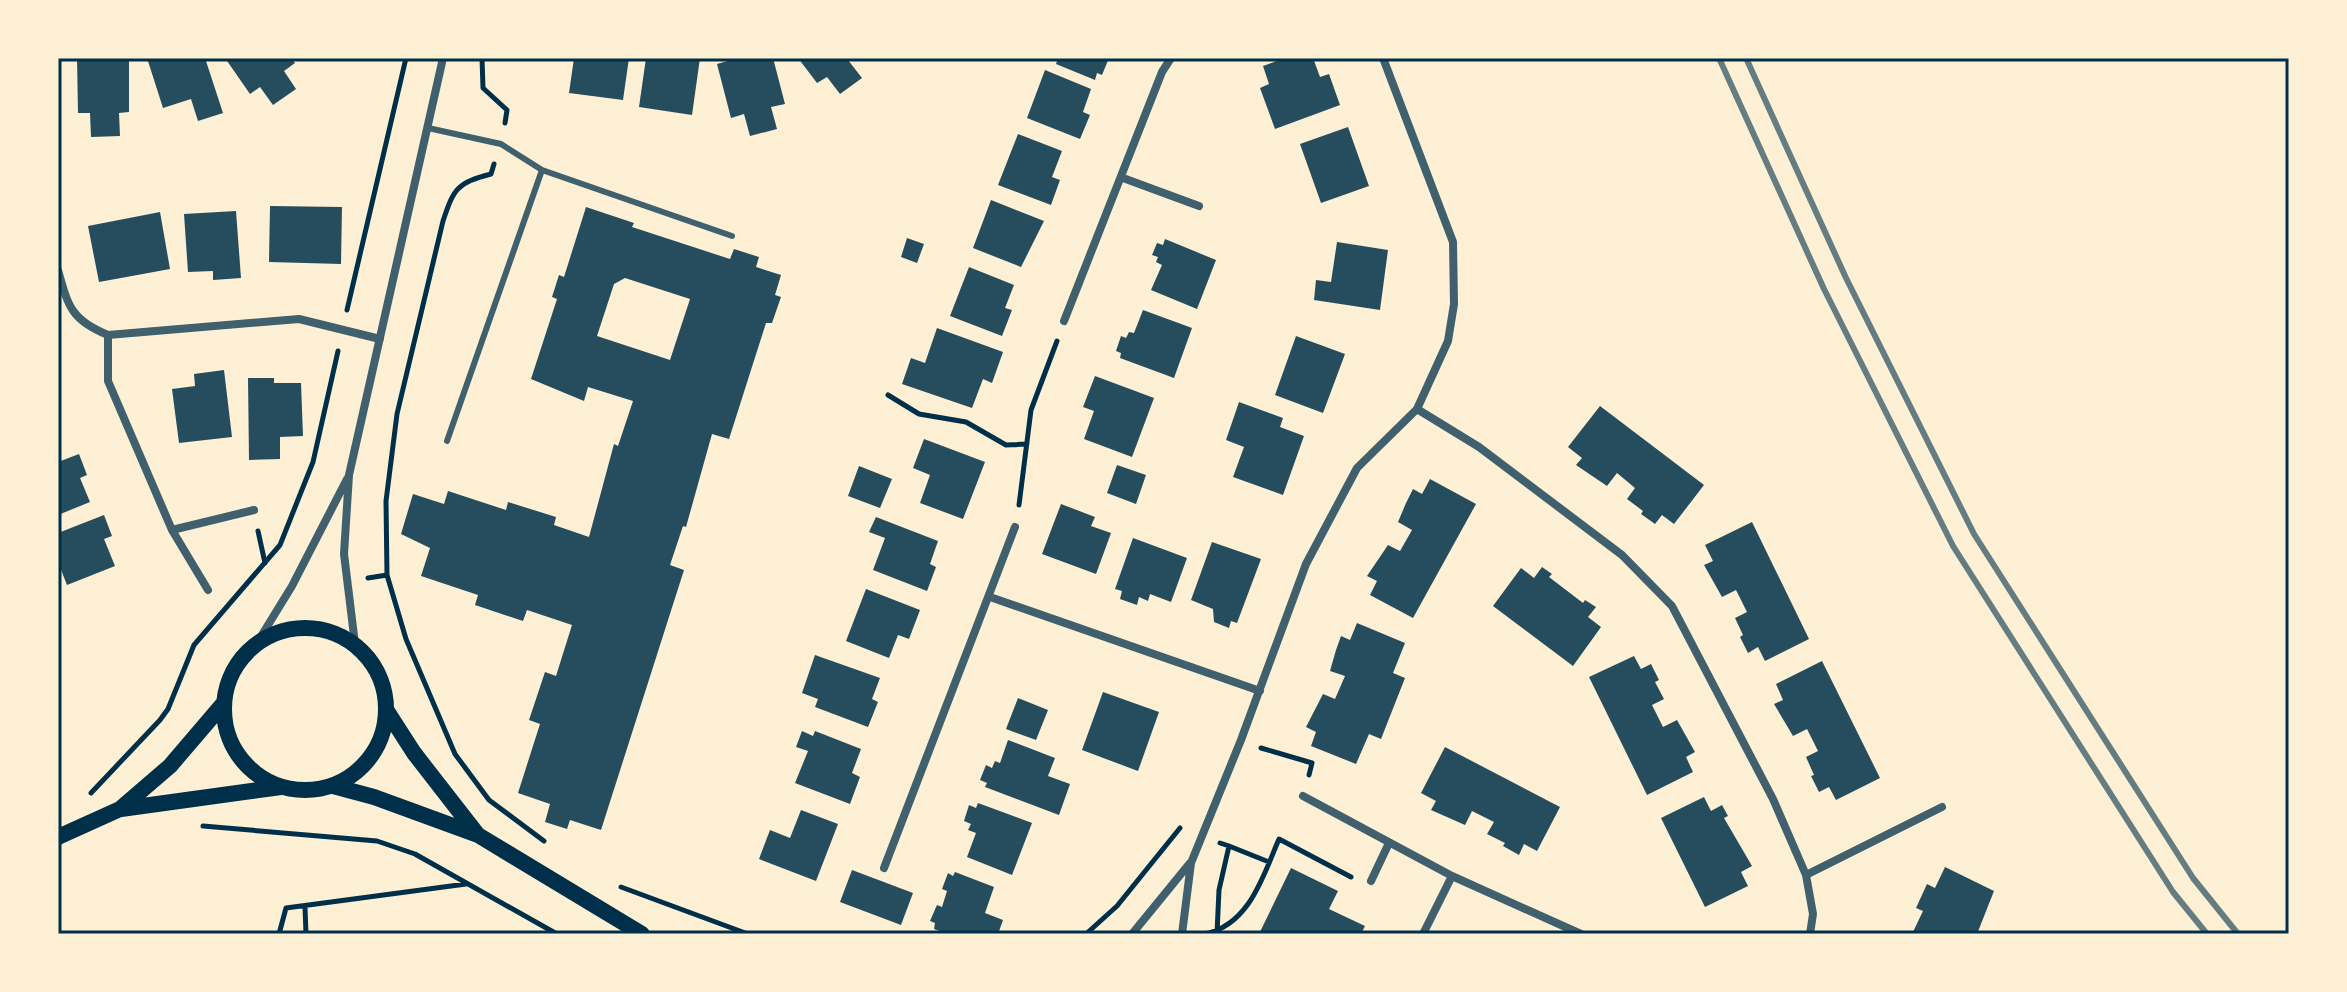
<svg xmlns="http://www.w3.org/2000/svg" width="2347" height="992" font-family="Signika,sans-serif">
	<rect width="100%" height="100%" fill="#fdf0d5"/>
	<path fill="#264d5e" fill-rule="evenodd" d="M77,58H129V112L119,113L120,136L91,137L90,113H78Z
		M147,58H205L223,113L198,121L191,99L163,108Z
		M225,58H291L295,63L284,71L296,89L273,105L260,87L250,94Z
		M574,58H629L623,100L569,93Z
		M646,58H700L692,115L639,107Z
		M738,58H773L785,104L771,107L777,129L750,136L744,114L731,118L717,64Z
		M798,58H851L848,60L862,78L840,94L827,77L817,83Z
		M1058,58H1109L1102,75L1097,73L1095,80L1056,64Z
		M1285,58H1313L1320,77L1329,74L1340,105L1275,129L1260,88L1269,84L1263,66Z
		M1045,70L1091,89L1083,112L1090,115L1080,139L1027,118Z
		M1348,127L1369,186L1321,203L1300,144Z
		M1018,134L1062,151L1052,177L1060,180L1051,205L998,185Z
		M991,200L1044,221L1021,267L973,248Z
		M270,206L342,207L341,264L269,262Z
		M586,207L634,223L632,227L730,259L734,249L759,257L756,267L781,275L775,295L781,297L772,323H766L729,439L712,434L686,527L683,526L670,565L684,570L601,830L570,820L567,829L545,822L550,804L518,793L540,724L529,720L545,672L556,676L572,625L527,610L523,621L475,605L478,595L421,576L430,548L401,534L413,494L444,504L448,491L506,510L508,502L556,517L554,525L589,537L614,444L618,446L633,401L588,387L584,401L531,379L557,299L552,297L559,275L564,277ZM625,278L690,299L670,360L597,336L614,284Z
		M236,211L241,278L213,280V271L188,272L184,214Z
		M160,212L170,269L99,282L88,226Z
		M907,238L924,244L917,263L901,257Z
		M1165,239L1216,260L1197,309L1151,290L1162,265L1156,262L1158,257L1152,255L1157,243L1163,245Z
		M1337,242L1388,250L1380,310L1314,300L1316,280L1331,282Z
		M969,267L1014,285L1005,308L1012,310L1002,336L950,316Z
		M1143,310L1192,328L1174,378L1120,358L1121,353L1116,351L1121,336L1126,338L1129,332L1134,333Z
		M937,328L1003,352L992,383L983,379L972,408L902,384L911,358L925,363Z
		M1296,336L1345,354L1323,413L1275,395Z
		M224,370L232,437L179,443L172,389L195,386L194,374Z
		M1095,376L1154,398L1132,457L1084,439L1094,411L1083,407Z
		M248,378H274V383H301L303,436L280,437V459L249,460Z
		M1239,402L1283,418L1280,427L1304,436L1283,495L1233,477L1244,447L1226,440Z
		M1600,406L1704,485L1674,524L1662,515L1655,524L1641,514L1643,511L1627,499L1635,488L1617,473L1607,486L1576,465L1582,458L1568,447Z
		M924,439L985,462L963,519L920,503L930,475L913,468Z
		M79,454L87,475L80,478L90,502L58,515V462Z
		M1117,465L1146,475L1136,504L1107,493Z
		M859,466L892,479L880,508L848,496Z
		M1430,479L1476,504L1413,618L1370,595L1377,581L1367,576L1388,545L1400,551L1412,530L1398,522L1406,503L1413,489L1422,494Z
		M1061,504L1095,517L1091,526L1111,533L1096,574L1042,554Z
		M104,515L112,536L104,539L115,566L67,585L58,562V533Z
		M876,517L938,541L930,564L936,567L927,591L873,570L885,538L869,532Z
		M1752,522L1809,639L1765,661L1758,647L1748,653L1740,637L1743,635L1735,618L1747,612L1736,590L1722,597L1704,565L1713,561L1705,545Z
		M1133,538L1187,558L1171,602L1150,594L1148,601L1139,597L1137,605L1120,599L1122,591L1115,589Z
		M1212,542L1261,559L1237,623L1231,621L1229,628L1214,622L1213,609L1191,600Z
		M1542,567L1552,574L1549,577L1583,603L1585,600L1596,607L1588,617L1601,627L1573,666L1493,606L1521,568L1534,578Z
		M866,589L920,610L909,639L898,635L889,658L846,641Z
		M1357,623L1405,643L1393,673L1405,678L1381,739L1369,734L1356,764L1311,746L1316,732L1306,727L1323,694L1335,699L1345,676L1330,671L1336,650L1341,636L1350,640Z
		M815,655L880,678L872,699L878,702L868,727L815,707L818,699L802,693Z
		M1634,656L1641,669L1651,664L1659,680L1655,682L1664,699L1652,705L1663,727L1677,720L1695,752L1686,757L1693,772L1647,795L1589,677Z
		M1822,661L1880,778L1836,800L1829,787L1819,792L1811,776L1814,775L1806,757L1818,751L1807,729L1793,736L1774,704L1783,700L1776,684Z
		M1103,692L1159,712L1138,771L1082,750Z
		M1018,698L1048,710L1036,740L1006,729Z
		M802,731L813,736L815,731L861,749L852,773L860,777L850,804L795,783L808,751L796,747Z
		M1008,740L1055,758L1048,776L1070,784L1059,815L985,787L987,783L980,780L986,765L992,768L995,761L1000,763Z
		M1445,747L1560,807L1537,851L1524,844L1519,855L1503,846L1505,843L1487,834L1494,822L1472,811L1465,825L1431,810L1436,801L1421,793Z
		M1704,797L1711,811L1722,805L1728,816L1724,818L1752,866L1741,872L1748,886L1705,907L1661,818Z
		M978,803L1032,823L1012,875L967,857L976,833L968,830L971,824L964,821L969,805L976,808Z
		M801,810L838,824L816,881L759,859L770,830L790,838Z
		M1945,867L1994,891L1977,934H1912L1923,911L1916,908L1927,884L1935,888Z
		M1291,868L1338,891L1329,909L1365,926L1361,934H1259Z
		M852,870L913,893L901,925L840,902Z
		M955,872L994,887L985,913L1003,920L998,934H948L934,929L935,923L930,921L937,905L942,907L947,891L942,889L948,873L953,876Z"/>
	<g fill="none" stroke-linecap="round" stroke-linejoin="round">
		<path stroke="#003049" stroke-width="5" d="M482,58L483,88L507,110L505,123
			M494,164L491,174C457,183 454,188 443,221L397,414L386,501L387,575L406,639L455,754L489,800L544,841
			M347,310L406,58
			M888,395L919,414L966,422L1006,445L1027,444
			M1019,505L1031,410L1057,341
			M258,531L265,563
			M368,578L387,575
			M1261,748L1312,763L1309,775
			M91,793L160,720L168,709L194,645L280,545L313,462L338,351
			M203,826L377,841L415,854L557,934
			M1229,846L1269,862
			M621,887L748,934
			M305,907L306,934
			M1217,933L1219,890L1229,846L1220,843
			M279,934L286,908L466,884
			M1086,934L1117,906L1180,828
			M1205,934C1250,924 1263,876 1279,839L1351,877"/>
		<path stroke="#3f606c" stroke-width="6" d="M428,128L501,144L542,170L447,441
			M542,170L732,236"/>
		<path stroke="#3f606c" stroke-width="8" d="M1123,178L1199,206
			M58,270C68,306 71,320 108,335L299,319L380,339
			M1064,321L1162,72L1171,58
			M108,335V381L172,530L208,590
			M1417,409L1479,447L1622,555L1672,606L1773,799L1806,875L1813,914L1810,934
			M172,530L254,510
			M990,597L1260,691
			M257,643L292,586L347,479
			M355,644L344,554L349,475L443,58
			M1303,796L1452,876L1581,934
			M884,868L1015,527
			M1806,875L1942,807
			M1371,881L1389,843
			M1132,934L1190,863
			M1182,934L1191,863L1241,740L1306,564L1357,468L1417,409L1448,341L1454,304L1453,242L1383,58
			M1423,934L1452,876"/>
		<path stroke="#003049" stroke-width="16" d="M224 709a81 81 0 1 1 162 0a81 81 0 1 1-162 0Z
			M387,711L414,753L477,834
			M333,786L374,797L478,835L642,934
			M121,809L281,787
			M58,837L120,809L170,766L223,704"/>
		<path stroke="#657d81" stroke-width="6" d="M1719,58L1824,289L1953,546L2173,892L2207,934
			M1746,58L1846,278L1974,534L2193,878L2238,934"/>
	</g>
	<rect width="2347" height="992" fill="none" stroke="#fdf0d5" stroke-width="120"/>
	<rect x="60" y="60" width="2227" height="872" fill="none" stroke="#003049" stroke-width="3"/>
</svg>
